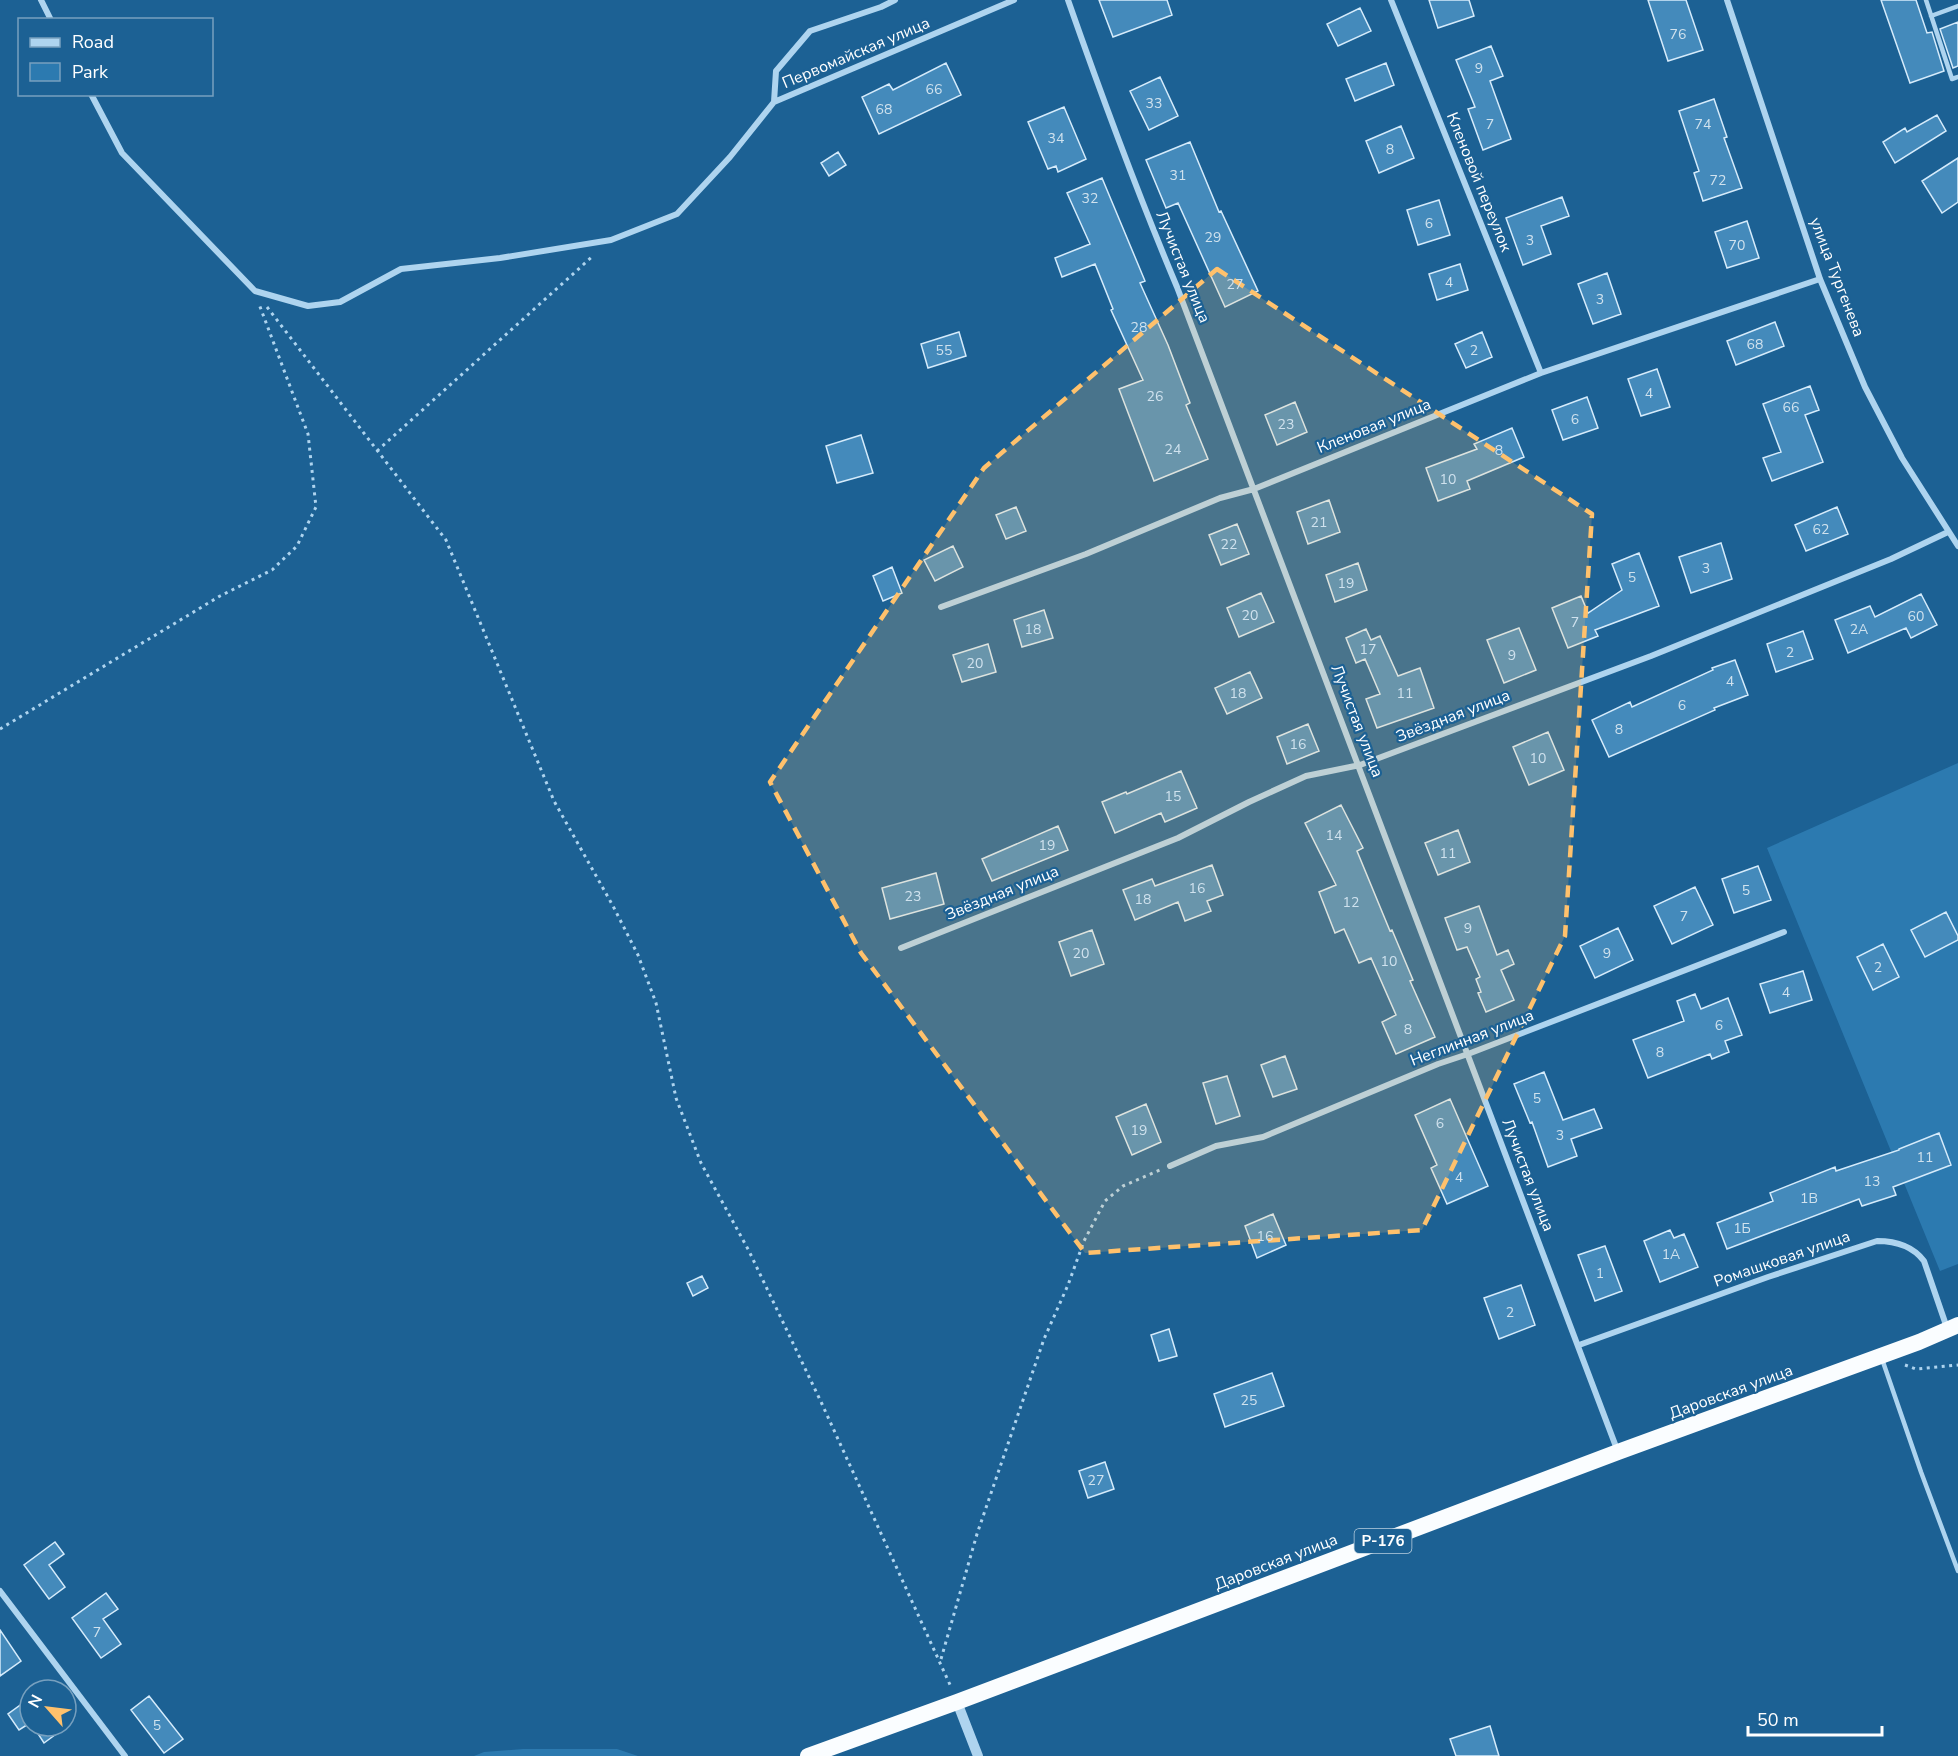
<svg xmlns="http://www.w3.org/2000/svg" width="1958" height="1756" font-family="'Nunito Sans',sans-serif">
	<rect width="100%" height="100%" fill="#1c6194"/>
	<path fill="#2c7ab0" d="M1958,763V1264L1940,1271L1767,848Z
		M523,1749H617L638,1756H474L484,1752Z"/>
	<path fill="#448abb" stroke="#d5ebfb" stroke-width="1.5" d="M1099,0H1167L1172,15L1113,37Z
		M1429,0H1469L1474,16L1438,28Z
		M1648,0H1686L1703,50L1668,61Z
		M1881,0H1916L1927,33L1932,32L1944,71L1910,83Z
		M1360,8L1371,31L1338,46L1327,24Z
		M1958,22V66L1953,68L1940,29Z
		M1491,46L1503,76L1490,81L1511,139L1483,150L1468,109L1475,107L1456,60Z
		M946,63L961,95L879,134L862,97L889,84L893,90Z
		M1386,63L1394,85L1355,101L1346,79Z
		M1160,77L1178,116L1149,130L1130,91Z
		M1714,99L1727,137L1724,138L1742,188L1703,201L1694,173L1699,171L1679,111Z
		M1064,107L1086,159L1058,172L1056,166L1048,169L1028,122Z
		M1937,115L1946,131L1895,163L1883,142L1905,128L1907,132Z
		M1401,126L1414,158L1379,173L1366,141Z
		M1190,142L1219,212L1221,211L1258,291L1225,307L1178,203L1166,208L1146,160Z
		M838,152L846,165L829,176L821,163Z
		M1958,158V202L1942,213L1922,181Z
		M1102,178L1145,281L1140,283L1168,345L1190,403L1186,405L1208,459L1154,481L1119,389L1143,380L1111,310L1113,309L1095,264L1062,277L1055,258L1090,244L1067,193Z
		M1562,197L1569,216L1541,226L1551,254L1523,265L1506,218Z
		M1439,200L1450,235L1418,245L1407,210Z
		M1747,221L1759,258L1727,268L1715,232Z
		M1460,264L1468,290L1437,300L1429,274Z
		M1607,273L1621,314L1593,324L1578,284Z
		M1775,322L1784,346L1736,365L1727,341Z
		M959,332L966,356L928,368L921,344Z
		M1482,332L1492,357L1466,368L1455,344Z
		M1657,369L1670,407L1641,416L1628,379Z
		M1810,386L1819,410L1805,415L1823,462L1772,481L1763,458L1781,452L1763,404Z
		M1587,397L1598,428L1563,440L1552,410Z
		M1295,402L1307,432L1277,445L1265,415Z
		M1512,428L1524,457L1467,481L1470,489L1438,501L1426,468L1477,449L1474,444Z
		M861,435L873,473L837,483L826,446Z
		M1329,500L1340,532L1308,544L1297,512Z
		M1016,507L1026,531L1006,539L996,515Z
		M1837,507L1848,534L1806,551L1795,525Z
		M1237,524L1249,554L1221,565L1209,535Z
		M1721,543L1732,579L1691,593L1679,557Z
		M953,546L963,567L935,581L924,560Z
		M1639,553L1659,606L1595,630L1598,636L1568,648L1552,608L1581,596L1588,613L1622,590L1612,564Z
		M1358,563L1367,590L1335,602L1326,575Z
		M892,567L902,593L883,601L873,576Z
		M1261,593L1274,622L1239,637L1227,608Z
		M1921,594L1937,625L1911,638L1906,628L1848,653L1835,620L1870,606L1875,617Z
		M1044,610L1053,638L1022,647L1014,620Z
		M1519,628L1536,670L1504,683L1487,640Z
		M1366,629L1371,640L1380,636L1398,676L1420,668L1434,708L1377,728L1366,699L1380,694L1365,659L1356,663L1346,638Z
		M1803,631L1813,659L1776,672L1767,644Z
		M988,644L996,672L962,682L953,655Z
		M1735,660L1748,695L1714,708L1715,710L1609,757L1592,720L1630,702L1632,707L1713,670L1712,668Z
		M1250,672L1262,698L1227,714L1215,688Z
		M1308,724L1319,751L1287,764L1277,737Z
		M1548,732L1564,770L1529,785L1513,747Z
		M1181,771L1197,808L1165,822L1161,813L1115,833L1102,802L1126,792L1127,794Z
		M1341,805L1363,848L1357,851L1390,931L1392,930L1413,980L1410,981L1435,1037L1396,1054L1382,1022L1396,1015L1371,958L1359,963L1344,929L1335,933L1319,892L1336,885L1305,823Z
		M1058,826L1068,850L992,881L982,859Z
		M1458,830L1470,862L1438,875L1425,843Z
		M1212,865L1223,895L1207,901L1211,911L1185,921L1178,902L1135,920L1123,890L1152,879L1155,886Z
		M1758,866L1771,900L1734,913L1722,879Z
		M936,873L944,904L890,919L882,888Z
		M1695,887L1713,925L1672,944L1654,906Z
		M1479,906L1497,955L1508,950L1514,964L1501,970L1514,1000L1486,1012L1478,993L1481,992L1476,979L1480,977L1467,947L1457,950L1445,918Z
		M1946,912L1958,936V940L1925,957L1911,930Z
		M1618,928L1633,960L1595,978L1580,946Z
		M1092,930L1104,964L1071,976L1059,942Z
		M1883,944L1899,977L1873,990L1857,957Z
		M1803,971L1812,1000L1770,1013L1760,984Z
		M1695,994L1701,1009L1728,998L1742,1035L1725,1041L1729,1052L1712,1059L1710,1054L1648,1078L1633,1040L1684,1021L1677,1001Z
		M1285,1056L1297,1089L1273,1097L1261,1065Z
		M1544,1072L1563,1120L1594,1109L1602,1128L1571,1139L1577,1156L1548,1167L1532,1122L1530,1123L1514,1084Z
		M1227,1076L1240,1116L1216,1124L1203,1083Z
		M1450,1099L1488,1186L1447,1204L1431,1168L1437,1165L1415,1115Z
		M1146,1104L1161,1142L1132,1155L1116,1117Z
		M1939,1133L1951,1165L1893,1187L1896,1195L1862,1206L1859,1199L1727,1249L1717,1223L1773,1201L1770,1193L1835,1167L1836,1171L1899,1150V1149Z
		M1273,1214L1286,1245L1257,1258L1245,1226Z
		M1670,1230L1674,1238L1684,1234L1698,1267L1660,1282L1644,1241Z
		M1605,1246L1622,1291L1595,1301L1578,1255Z
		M702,1276L708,1288L693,1296L687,1283Z
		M1521,1285L1535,1325L1499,1339L1484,1298Z
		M1169,1329L1177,1356L1159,1361L1151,1335Z
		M1272,1373L1284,1406L1225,1427L1214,1394Z
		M1105,1462L1114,1489L1088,1498L1079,1471Z
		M55,1542L64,1554L49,1565L65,1587L49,1599L24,1565Z
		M106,1593L118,1609L103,1619L121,1644L101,1658L72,1618Z
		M0,1630L21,1661L0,1676Z
		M149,1696L183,1739L164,1753L131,1710Z
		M30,1698V1723L19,1730L8,1714Z
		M33,1726H67L44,1743Z
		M1490,1726L1499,1756H1456L1450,1739Z"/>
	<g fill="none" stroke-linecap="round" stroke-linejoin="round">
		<path stroke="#aed4ef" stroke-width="3" stroke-dasharray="3 4.5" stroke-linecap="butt" d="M267,307L446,540L554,801L613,906L638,955L656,1003L676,1098L701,1163L749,1251L822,1404L951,1687
			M377,451L594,255
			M0,729L220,596L272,570L297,546L316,507L308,434L259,304
			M1905,1365L1916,1369L1958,1365
			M941,1659L977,1534L1044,1339L1068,1285L1084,1241L1105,1201L1123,1186L1160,1170"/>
		<path stroke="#aed4ef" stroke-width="4.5" d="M1926,0L1952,79L1958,77
			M1931,16L1958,6
			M1882,1359L1921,1472L1958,1571"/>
		<path stroke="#aed4ef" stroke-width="6" d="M41,0L51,20
			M1068,0C1102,97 1137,192 1177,287L1618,1452
			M1391,0L1541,373
			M1727,0L1820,279L1865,387L1902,458L1958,546
			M91,94L122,153L255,291L308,306L340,302L401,269L500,258L611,240L677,214L730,157L774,102L776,71L810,31L881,7L895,0
			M774,102L1014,0
			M941,607L1086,554L1220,498L1254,489L1541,373L1820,279
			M901,948L1178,838L1249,802L1306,776L1360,765L1651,656L1891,559L1948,532
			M1170,1166L1216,1146L1263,1137L1438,1064L1468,1054L1784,932
			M1579,1345L1768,1277L1877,1241C1895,1241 1912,1245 1924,1261L1947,1328
			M0,1591L125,1756"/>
		<path stroke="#aed4ef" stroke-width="10" d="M957,1702L978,1756"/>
		<path stroke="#fafdff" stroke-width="16" d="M808,1756L957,1702L1618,1452L1919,1342L1958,1325"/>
	</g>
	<path fill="#ffc16c" fill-opacity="0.2" stroke="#ffc16c" stroke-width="4.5" stroke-dasharray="12 8" stroke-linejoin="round" d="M1217,269L1592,514L1565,936L1422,1230L1085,1253L861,953L770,782L984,468Z"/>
	<g text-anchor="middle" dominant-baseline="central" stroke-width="4.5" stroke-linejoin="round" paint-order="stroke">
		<g font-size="14" fill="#d0e2ee">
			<text x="1678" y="34">76</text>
			<text x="1479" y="68">9</text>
			<text x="934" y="89">66</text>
			<text x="1154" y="103">33</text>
			<text x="884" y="109">68</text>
			<text x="1490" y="124">7</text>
			<text x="1703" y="124">74</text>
			<text x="1056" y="138">34</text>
			<text x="1390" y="149">8</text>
			<text x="1178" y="175">31</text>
			<text x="1718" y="180">72</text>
			<text x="1090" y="198">32</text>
			<text x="1429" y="223">6</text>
			<text x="1213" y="237">29</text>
			<text x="1530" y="240">3</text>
			<text x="1737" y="245">70</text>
			<text x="1449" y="282">4</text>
			<text x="1235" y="284">27</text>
			<text x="1600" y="299">3</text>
			<text x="1139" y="327">28</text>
			<text x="1755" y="344">68</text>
			<text x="944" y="350">55</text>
			<text x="1474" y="350">2</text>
			<text x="1649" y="393">4</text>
			<text x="1155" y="396">26</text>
			<text x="1791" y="407">66</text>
			<text x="1575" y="419">6</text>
			<text x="1286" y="424">23</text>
			<text x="1173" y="449">24</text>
			<text x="1499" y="450">8</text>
			<text x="1448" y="479">10</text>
			<text x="1319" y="522">21</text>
			<text x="1821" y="529">62</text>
			<text x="1229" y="544">22</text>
			<text x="1706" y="568">3</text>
			<text x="1632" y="577">5</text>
			<text x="1346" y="583">19</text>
			<text x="1250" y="615">20</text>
			<text x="1916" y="616">60</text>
			<text x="1575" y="622">7</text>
			<text x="1033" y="629">18</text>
			<text x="1859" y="629">2А</text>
			<text x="1368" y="649">17</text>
			<text x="1790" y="652">2</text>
			<text x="1512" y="655">9</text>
			<text x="975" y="663">20</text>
			<text x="1730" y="681">4</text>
			<text x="1238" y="693">18</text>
			<text x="1405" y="693">11</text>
			<text x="1682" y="705">6</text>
			<text x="1619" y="729">8</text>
			<text x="1298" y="744">16</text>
			<text x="1538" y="758">10</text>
			<text x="1173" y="796">15</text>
			<text x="1334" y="835">14</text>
			<text x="1047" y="845">19</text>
			<text x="1448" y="853">11</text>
			<text x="1197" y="888">16</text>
			<text x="1746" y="890">5</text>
			<text x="913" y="896">23</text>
			<text x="1143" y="899">18</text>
			<text x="1351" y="902">12</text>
			<text x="1684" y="916">7</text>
			<text x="1468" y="928">9</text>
			<text x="1081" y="953">20</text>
			<text x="1607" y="953">9</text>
			<text x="1389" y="961">10</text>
			<text x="1878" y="967">2</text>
			<text x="1786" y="992">4</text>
			<text x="1719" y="1025">6</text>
			<text x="1408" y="1029">8</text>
			<text x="1660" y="1052">8</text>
			<text x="1537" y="1098">5</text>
			<text x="1440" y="1123">6</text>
			<text x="1139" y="1130">19</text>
			<text x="1560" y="1135">3</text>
			<text x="1925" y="1157">11</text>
			<text x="1459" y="1177">4</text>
			<text x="1872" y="1181">13</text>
			<text x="1809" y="1198">1В</text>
			<text x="1742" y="1228">1Б</text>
			<text x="1265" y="1236">16</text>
			<text x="1671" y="1254">1А</text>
			<text x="1600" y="1273">1</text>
			<text x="1510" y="1312">2</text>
			<text x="1249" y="1400">25</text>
			<text x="1096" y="1480">27</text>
			<text x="97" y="1632">7</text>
			<text x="157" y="1725">5</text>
		</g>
		<rect fill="#1c6194" stroke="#bbd0df" stroke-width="1.5" x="1354.5" y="1529" width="57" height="24" rx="4.5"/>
		<g font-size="15" font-weight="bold" fill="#fff">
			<text x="1383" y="1541">Р-176</text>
		</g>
		<g font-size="16" fill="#fff" stroke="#1c6194">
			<text transform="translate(856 53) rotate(-23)">Первомайская улица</text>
			<text transform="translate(1479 182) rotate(68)">Кленовой переулок</text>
			<text transform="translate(1183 267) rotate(68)">Лучистая улица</text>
			<text transform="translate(1837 277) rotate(69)">улица Тургенева</text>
			<text transform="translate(1374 426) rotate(-22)">Кленовая улица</text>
			<text transform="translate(1453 716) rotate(-21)">Звёздная улица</text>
			<text transform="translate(1357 721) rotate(69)">Лучистая улица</text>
			<text transform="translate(1002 893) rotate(-22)">Звёздная улица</text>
			<text transform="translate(1472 1038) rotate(-21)">Неглинная улица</text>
			<text transform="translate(1528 1175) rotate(69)">Лучистая улица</text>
			<text transform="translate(1782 1259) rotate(-19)">Ромашковая улица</text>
			<text transform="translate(1731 1392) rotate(-20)">Даровская улица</text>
			<text transform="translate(1276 1562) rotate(-21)">Даровская улица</text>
		</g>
	</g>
	<rect x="18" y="18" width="195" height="78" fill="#1c6194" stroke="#77a0bf" stroke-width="1.5"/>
	<rect x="30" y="38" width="30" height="9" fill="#aed4ef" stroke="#77a0bf" stroke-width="1.5"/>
	<text x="72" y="48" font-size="18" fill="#ffffff">Road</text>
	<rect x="30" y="63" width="30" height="18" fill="#2c7ab0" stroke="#77a0bf" stroke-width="1.5"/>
	<text x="72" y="78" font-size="18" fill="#ffffff">Park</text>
	<g transform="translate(48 1708) rotate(298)"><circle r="28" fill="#1c6194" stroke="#77a0bf" stroke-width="1.5"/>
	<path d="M0-4.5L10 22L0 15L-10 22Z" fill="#ffc16c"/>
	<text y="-9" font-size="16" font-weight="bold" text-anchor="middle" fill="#ffffff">N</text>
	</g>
	<path d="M1748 1726v9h134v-9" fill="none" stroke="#ffffff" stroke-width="3"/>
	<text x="1757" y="1726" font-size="18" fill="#ffffff" stroke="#1c6194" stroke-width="4.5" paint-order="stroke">50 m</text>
</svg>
